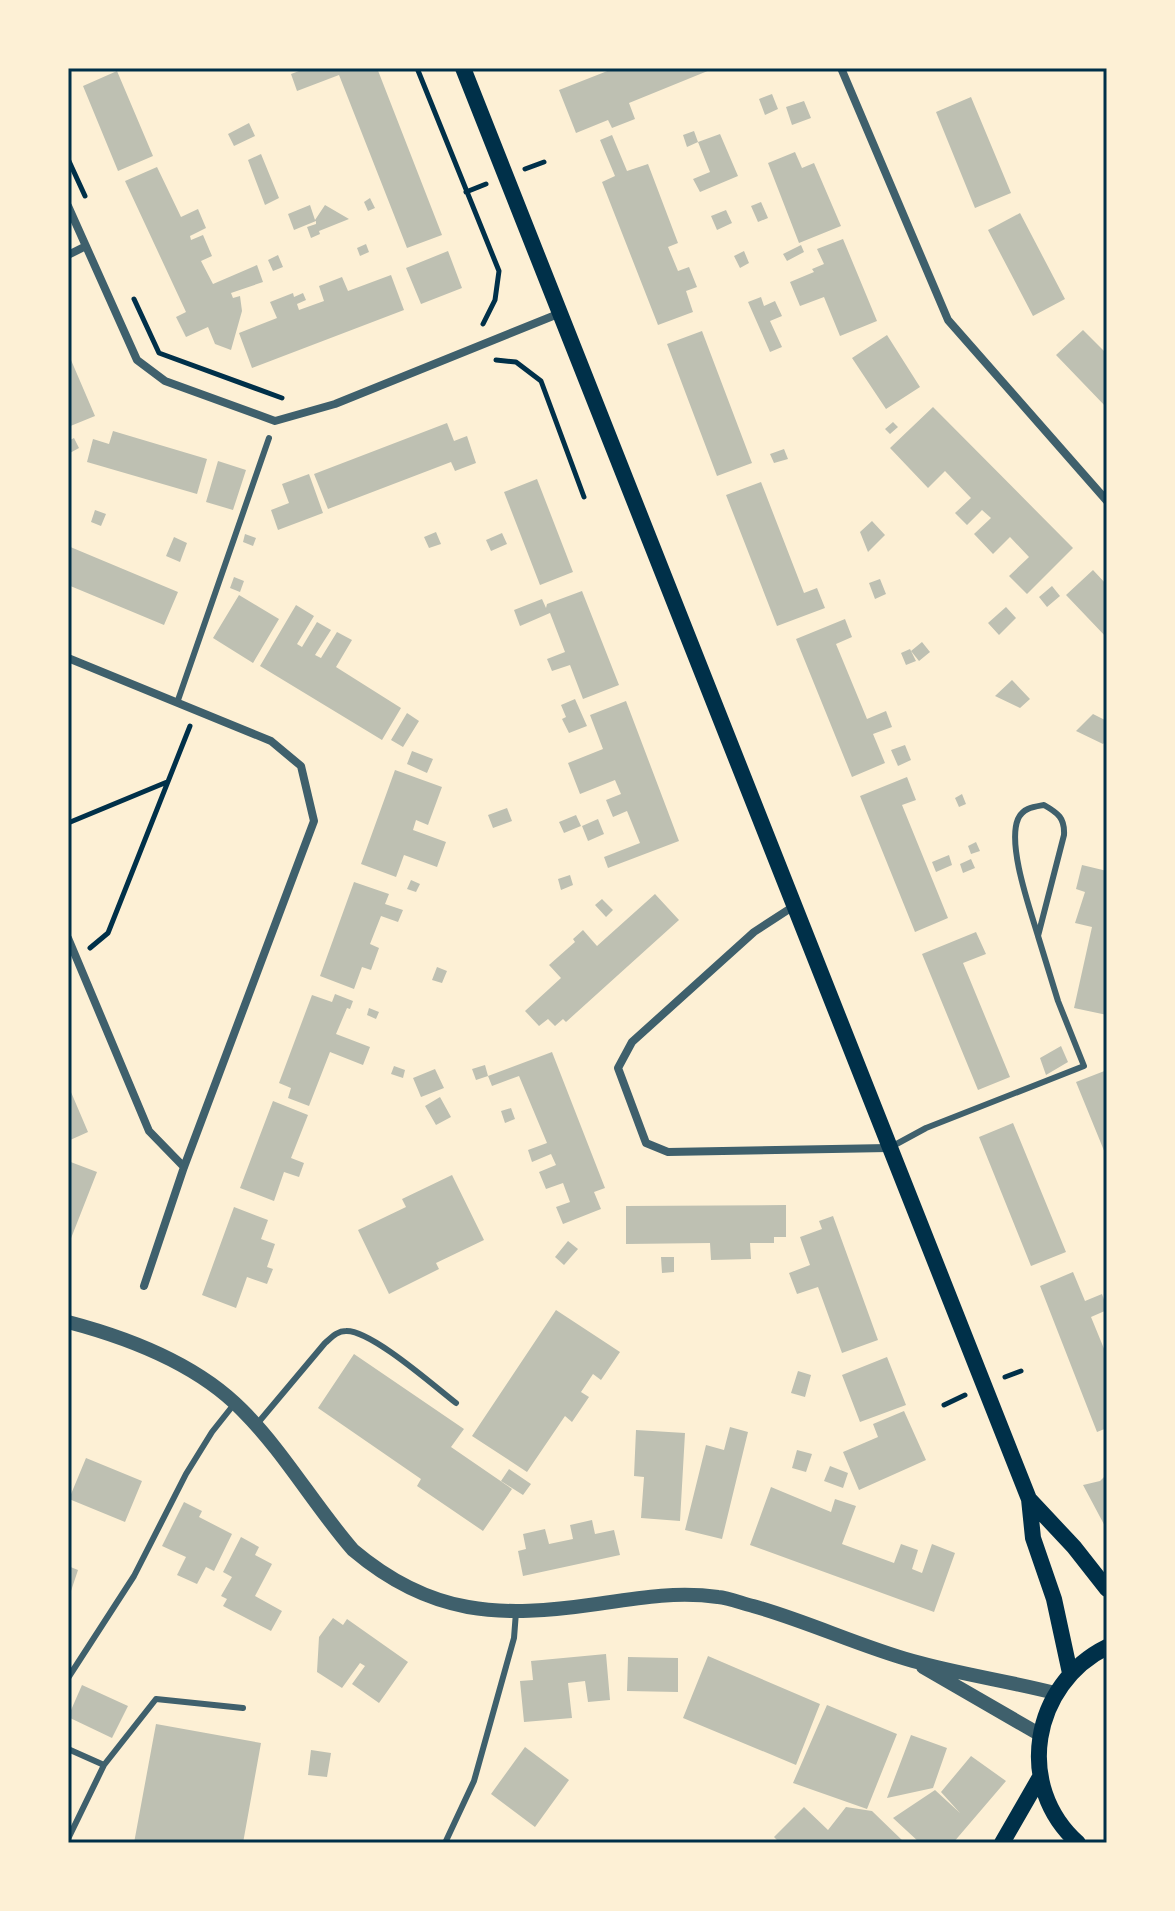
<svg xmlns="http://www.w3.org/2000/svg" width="1175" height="1911" font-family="'IBM Plex Sans',sans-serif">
	<rect width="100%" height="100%" fill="#fdf0d5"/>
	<path fill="#bec0b2" d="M307,68H377L442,235L407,248L339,75L297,91L291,74Z
		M615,68H715L629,103L635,119L612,128L608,120L576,133L559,90Z
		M117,71L153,156L118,171L83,86Z
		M772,94L778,109L765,115L759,99Z
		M971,97L1011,193L975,208L936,112Z
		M804,101L811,118L792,125L786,107Z
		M249,123L255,136L234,146L228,134Z
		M694,131L698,142L687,147L683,135Z
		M720,134L738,176L700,192L693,179L710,172L698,142Z
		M612,135L627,171L648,164L678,243L668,247L678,271L689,267L697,287L686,291L693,312L658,325L602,182L615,176L600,140Z
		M795,152L802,168L814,163L841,226L799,243L768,163Z
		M261,154L279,198L265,205L248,160Z
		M157,167L181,217L198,209L206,228L190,236L191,240L203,235L212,256L201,261L213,284L257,265L263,282L231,293L233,298L240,296L242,311L231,350L215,344L208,327L186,337L176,317L186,312L125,181Z
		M370,198L375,208L368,211L364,202Z
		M761,202L768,218L758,222L751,206Z
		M310,205L315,220L325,205L349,219L319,231L320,234L311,238L307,227L316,224V221L294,230L288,214Z
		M726,210L732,223L717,230L711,216Z
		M1020,213L1065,299L1033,316L988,230Z
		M843,239L877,321L840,336L824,297L800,306L790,282L814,272L812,269L824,264L817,249Z
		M366,244L369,252L360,256L357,248Z
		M801,245L804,252L787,261L783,254Z
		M448,251L462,288L421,304L406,268Z
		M744,251L749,263L740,268L734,256Z
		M278,255L283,267L273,271L268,260Z
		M391,275L404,310L252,368L239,333L277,318L270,302L293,293L294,297L303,293L306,300L297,304L299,310L324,301L319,286L342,277L348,291Z
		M761,297L764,306L775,301L782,316L770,321L782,347L770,352L748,302Z
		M1083,330L1107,354V408L1056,355Z
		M702,331L752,463L717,476L667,344Z
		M887,335L920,387L886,409L852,358Z
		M68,353L95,416L68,427Z
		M933,407L1073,548L1027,594L1009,576L1029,557L1010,537L993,554L974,534L991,518L982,510L967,525L955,513L971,498L945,471L928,488L890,448Z
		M893,422L898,427L890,434L885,429Z
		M447,423L454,441L467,436L476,463L455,471L451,462L328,509L314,474Z
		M113,431L207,459L197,494L87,462L93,439L109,444Z
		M74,438L79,448L68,454V441Z
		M784,449L788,459L774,463L770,454Z
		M218,461L246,470L233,510L206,502Z
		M309,474L323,513L278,530L271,510L289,503L282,484Z
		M537,479L573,572L540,585L504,492Z
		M761,482L804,593L817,588L825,608L777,626L726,495Z
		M95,510L106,514L101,526L91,522Z
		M872,521L885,535L868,552L860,532Z
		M436,532L441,544L429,548L424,537Z
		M502,533L507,544L491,551L486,540Z
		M245,534L256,538L253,546L243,542Z
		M174,537L187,543L180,562L166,556Z
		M68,546L178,592L164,625L68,585Z
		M1093,570L1107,585V638L1066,595Z
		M234,577L244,581L240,592L230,588Z
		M880,579L886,594L875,599L869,583Z
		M1052,586L1060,596L1047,607L1039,597Z
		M582,591L619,685L583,699L570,665L552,671L547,659L565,652L550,613L520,626L514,610L542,599L546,608L547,604Z
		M239,595L279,619L253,663L213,638Z
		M296,605L314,616L297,644L302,647L317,622L331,630L315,655L321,658L337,632L352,640L336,667L401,708L382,740L260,666Z
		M1006,607L1016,618L999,635L988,623Z
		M845,619L852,637L836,644L867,719L886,711L892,727L873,734L885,763L852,777L796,639Z
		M922,642L930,652L919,661L911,651Z
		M910,649L916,661L906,665L901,653Z
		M1012,680L1030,699L1020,708L995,696Z
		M575,699L587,726L569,733L562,719L566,717L561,705Z
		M626,701L679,841L608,868L604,857L640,843L627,811L613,817L606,800L621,794L615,780L580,794L568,763L603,749L590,715Z
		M407,713L419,721L403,747L391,740Z
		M1093,714L1107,721V740L1103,744L1076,731Z
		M905,745L911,760L898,766L891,750Z
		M412,751L433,759L427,773L407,764Z
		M395,770L442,787L428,825L416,820L413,830L446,842L437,867L404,855L396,877L361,864Z
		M907,777L916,800L902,805L948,918L915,932L860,796Z
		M962,794L966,804L959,807L955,798Z
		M507,808L512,821L493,828L488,815Z
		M576,815L581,826L564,833L559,822Z
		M598,819L604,834L588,841L582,826Z
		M976,842L980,851L971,854L968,846Z
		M949,855L952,865L936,872L932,862Z
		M971,859L975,868L963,873L960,864Z
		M1082,865L1107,871V1015L1074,1008L1092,927L1075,923L1085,892L1076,889Z
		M570,875L573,885L561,890L558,879Z
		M411,880L420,884L416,892L407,889Z
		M354,882L389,894L385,904L403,910L398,922L381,916L370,944L379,948L371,970L362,967L354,989L320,976Z
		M655,894L679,920L566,1022L563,1019L555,1026L548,1019L539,1026L525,1011L561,978L549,965L575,942L573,939L583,930L597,946Z
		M602,899L613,910L606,917L595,905Z
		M976,932L986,954L963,963L1010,1077L978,1090L922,954Z
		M437,967L447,971L442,983L432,980Z
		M335,994L353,1001L350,1009L347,1008L336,1034L370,1047L363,1065L330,1052L309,1106L288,1098L291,1088L279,1083L312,995L332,1002Z
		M369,1008L379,1012L376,1019L367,1015Z
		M1061,1046L1068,1062L1046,1075L1040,1058Z
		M552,1052L605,1188L594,1192L601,1209L563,1224L556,1207L570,1202L563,1183L546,1189L539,1172L556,1165L551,1154L532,1162L528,1150L547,1143L519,1076L492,1086L488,1076Z
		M485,1065L488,1076L476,1080L472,1069Z
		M394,1066L405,1070L403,1078L391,1074Z
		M435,1069L444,1088L421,1097L413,1078Z
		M1107,1070V1158L1076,1082Z
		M68,1085L88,1132L68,1141Z
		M440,1097L451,1117L436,1125L425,1106Z
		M273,1101L308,1115L291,1158L304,1163L299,1177L284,1172L274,1201L240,1188Z
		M511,1108L515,1119L505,1123L501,1111Z
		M1013,1123L1066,1252L1031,1266L979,1137Z
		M68,1161L97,1172L68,1246Z
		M452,1175L484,1240L436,1263L439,1269L389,1294L358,1230L406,1207L402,1199Z
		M786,1205V1237H774V1243H750L751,1259L711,1260L710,1243L626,1244V1206Z
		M234,1207L268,1220L261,1239L275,1244L267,1267L273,1269L267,1284L247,1277L236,1308L202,1295Z
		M833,1216L878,1340L842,1353L818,1287L797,1294L789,1273L810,1265L800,1237L822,1229L819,1221Z
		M568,1241L578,1249L564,1265L555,1257Z
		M661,1257H674V1272L662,1273Z
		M1073,1272L1085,1301L1102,1294L1107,1308V1310L1091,1317L1107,1356V1428L1097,1432L1040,1286Z
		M556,1310L620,1352L601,1380L593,1374L581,1392L589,1397L572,1422L565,1416L527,1472L472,1436Z
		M354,1354L464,1429L451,1447L512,1489L483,1531L417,1486L421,1479L318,1408Z
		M887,1357L906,1405L860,1422L842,1375Z
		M798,1371L811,1375L805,1397L791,1393Z
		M904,1411L926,1460L859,1490L843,1452L878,1437L873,1424Z
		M730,1427L748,1432L722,1539L685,1530L706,1445L724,1450Z
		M636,1430L685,1433L680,1521L641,1518L644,1477L634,1476Z
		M797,1450L812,1454L806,1472L792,1468Z
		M86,1458L142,1481L125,1522L69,1499Z
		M830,1466L848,1473L843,1488L824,1481Z
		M509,1469L531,1484L523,1495L501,1481Z
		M1107,1474V1530L1083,1485L1100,1481Z
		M771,1487L831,1512L835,1499L856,1506L842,1544L894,1563L901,1544L918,1550L912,1569L922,1573L932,1544L955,1553L934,1612L750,1545Z
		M184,1502L202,1511L199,1517L232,1534L214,1571L206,1567L197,1584L177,1575L186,1557L162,1546Z
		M592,1520L595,1534L614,1530L620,1555L523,1576L518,1551L526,1549L523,1534L545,1529L549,1544L573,1539L570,1525Z
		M241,1537L259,1547L255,1555L272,1564L255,1596L282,1611L271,1631L223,1606L227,1599L221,1596L232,1577L223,1572Z
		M68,1566L78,1570L71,1591L68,1590Z
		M333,1618L343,1625L347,1619L408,1662L379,1703L352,1684L365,1666L360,1663L342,1688L317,1672L319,1637Z
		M606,1654L610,1700L588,1702L585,1681L568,1683L572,1718L524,1722L520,1681L533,1680L531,1661Z
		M708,1656L820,1704L796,1765L683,1718Z
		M628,1657L678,1658V1692L627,1691Z
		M82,1685L128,1706L112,1738L68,1717Z
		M827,1705L897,1734L867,1809L793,1783Z
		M156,1724L261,1743L243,1843H134Z
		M911,1735L947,1748L933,1788L887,1798Z
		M525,1747L569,1780L535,1827L491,1794Z
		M311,1750L331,1753L327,1777L308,1775Z
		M971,1756L1006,1781L953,1843H920L893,1818L935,1790L960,1813L941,1792Z
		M804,1807L828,1830L846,1807L872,1811L905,1843H780L774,1837Z"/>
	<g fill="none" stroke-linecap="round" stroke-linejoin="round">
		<path stroke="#003049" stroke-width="5" d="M417,68L499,271L495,300L483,324
			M68,159L85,196
			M525,169L544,162
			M466,192L486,184
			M134,299L159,353L282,398
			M496,360L516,362L541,381L584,497
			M68,823L167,782
			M90,948L108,933L190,726
			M1005,1377L1021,1371
			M944,1405L965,1395"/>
		<path stroke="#3f606c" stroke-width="6" d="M177,703L269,438
			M1044,805C1058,813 1065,818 1064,835L1038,936C1030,909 1007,845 1018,819C1023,808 1033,807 1044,805Z
			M891,1147L926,1128L1084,1066L1058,1001L1038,936
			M257,1424L325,1343C332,1337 337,1331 346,1331C371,1330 434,1386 456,1403
			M68,1678L134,1576L186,1474L212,1432L235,1403
			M68,1749L104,1765
			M68,1839L104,1765L156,1699L243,1708
			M445,1843L474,1781L514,1638L516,1612"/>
		<path stroke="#3f606c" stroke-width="8" d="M841,68L948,320L1107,501
			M68,206L137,360L165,381L275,421L335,404L558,314
			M68,255L86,246
			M68,658L271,741L301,766L314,821L184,1167L144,1286
			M794,906L754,932L632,1042L618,1068L646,1143L668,1152L888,1148
			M68,938L149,1131L184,1167"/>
		<path stroke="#3f606c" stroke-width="14" d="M68,1322C129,1338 197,1364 242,1410C284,1452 314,1505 353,1550C431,1616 500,1618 597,1604C637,1598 677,1591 718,1597C729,1598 741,1603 753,1606C807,1621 859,1646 913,1661C959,1674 1008,1681 1055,1693
			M923,1667L1039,1734"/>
		<path stroke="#003049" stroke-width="16" d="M463,68L1029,1499L1033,1538L1054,1599L1070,1673
			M1029,1499L1074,1547L1107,1589
			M1002,1843L1040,1777
			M1078,1843C1014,1786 1032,1684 1107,1647"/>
	</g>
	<rect width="1175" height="1911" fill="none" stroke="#fdf0d5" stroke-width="140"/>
	<rect x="70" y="70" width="1035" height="1771" fill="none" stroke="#003049" stroke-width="3"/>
</svg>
